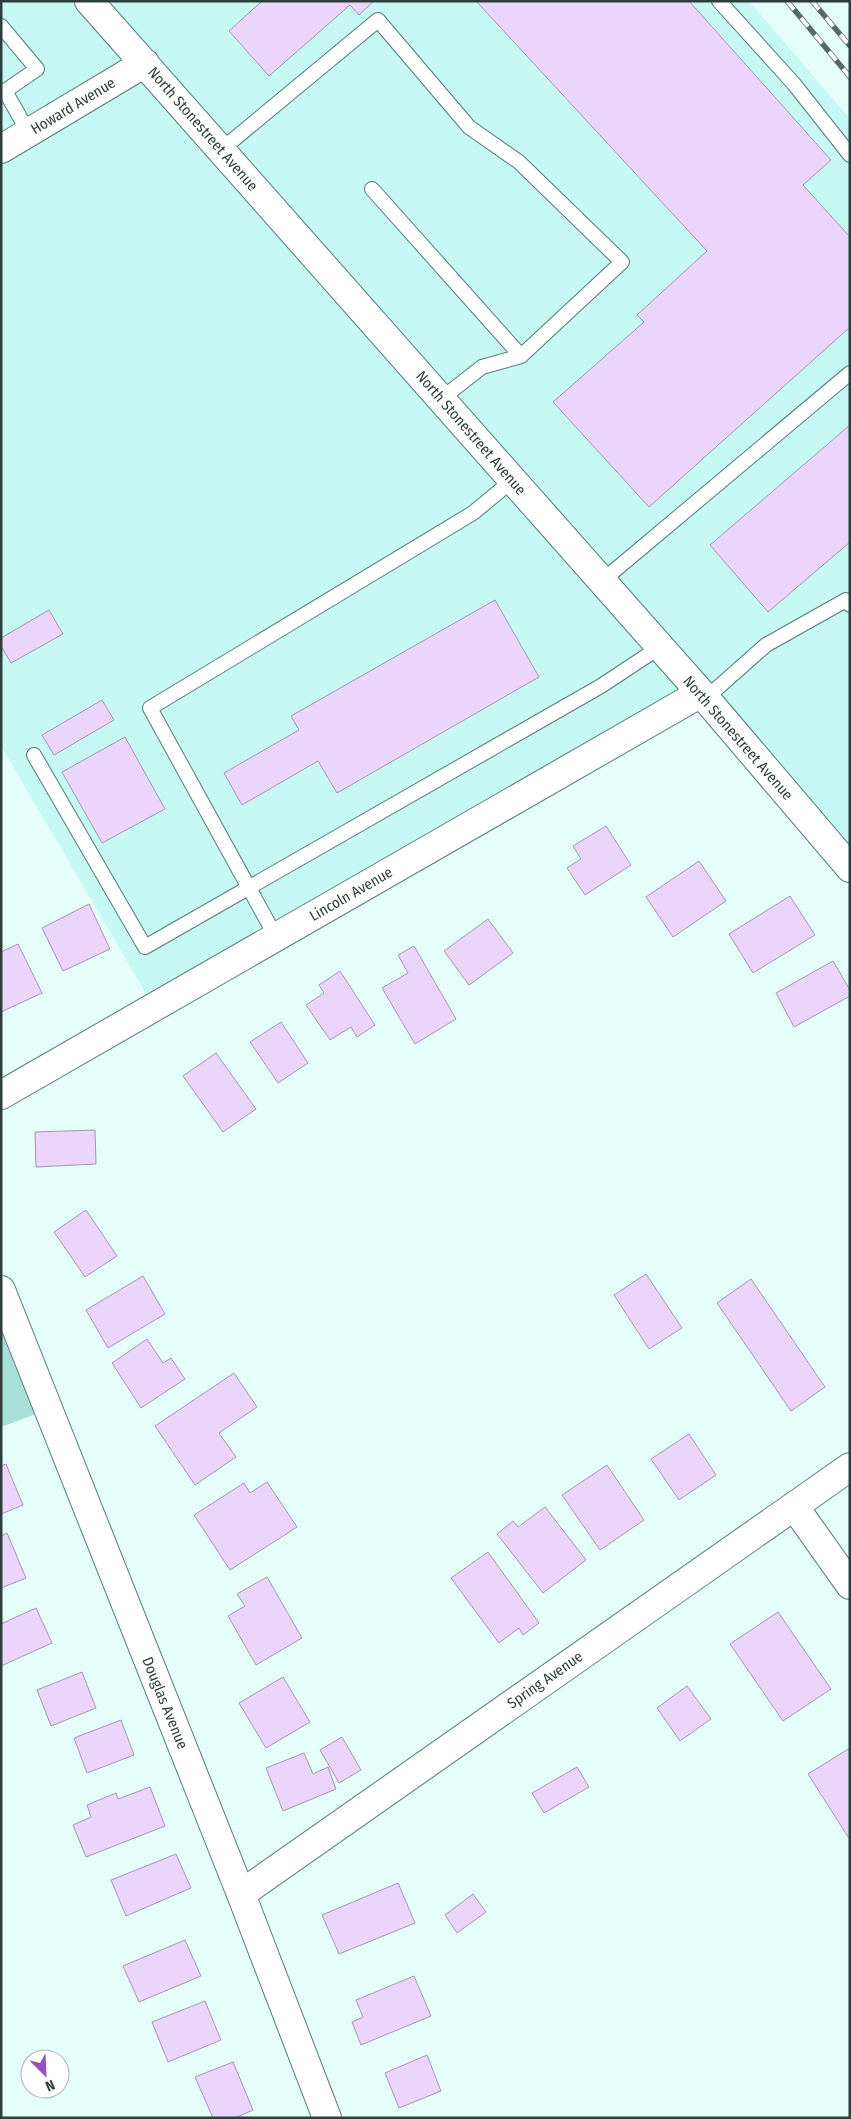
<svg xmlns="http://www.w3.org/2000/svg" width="851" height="2119" font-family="'Fira Sans Condensed',sans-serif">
	<rect width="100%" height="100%" fill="#e5fefa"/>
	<path fill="#c6f9f3" d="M1,1H749L850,119V868L700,693L154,1007L1,746Z"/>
	<path fill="#a8dfd9" d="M1,1326L36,1414L1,1427Z"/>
	<path fill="#ebd5fb" stroke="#a595b0" d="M262,1H374L359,15L350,5L269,76L229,31Z
		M476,1H689L831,160L803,185L850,237V327L649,507L553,402L644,322L637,315L707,251Z
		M850,425V542L768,612L710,545Z
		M495,600L539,677L337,793L318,761L242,805L224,773L299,730L291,716Z
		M49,610L63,634L11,663L1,646V638Z
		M102,700L114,720L54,755L42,735Z
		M125,737L165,809L102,843L62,772Z
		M606,826L631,865L585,895L567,868L581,859L573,846Z
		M699,861L726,901L673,937L646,897Z
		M790,896L815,935L753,973L729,934Z
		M89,904L110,949L63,971L42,928Z
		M488,919L513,953L469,985L444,951Z
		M18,944L42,993L1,1012V952Z
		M414,946L456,1019L415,1044L382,988L408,973L398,955Z
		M833,961L850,990V996L794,1027L776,993Z
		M340,971L375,1025L357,1037L351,1027L330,1040L306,1005L324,993L319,985Z
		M281,1022L308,1063L278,1083L250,1042Z
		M216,1053L256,1109L223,1132L183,1076Z
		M95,1130L96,1164L36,1167L35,1132Z
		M86,1210L117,1256L85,1277L54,1232Z
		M646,1274L682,1328L649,1349L614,1295Z
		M143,1276L165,1314L108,1348L86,1310Z
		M751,1279L825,1387L791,1411L717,1303Z
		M147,1339L163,1363L171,1358L185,1379L141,1408L112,1363Z
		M234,1373L257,1407L219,1433L236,1457L195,1485L155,1426Z
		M689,1434L716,1475L679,1500L651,1459Z
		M6,1464L23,1505L1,1514V1466Z
		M607,1465L644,1520L600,1550L562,1495Z
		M267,1482L297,1527L230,1570L194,1515L244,1483L250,1493Z
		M545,1507L586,1560L543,1593L497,1534L513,1521L518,1527Z
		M7,1533L26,1578L1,1588V1536Z
		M488,1552L539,1623L523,1635L519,1628L499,1643L451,1578Z
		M267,1577L302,1638L256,1665L228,1616L245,1606L237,1594Z
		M36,1608L52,1643L1,1666V1624Z
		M778,1612L831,1689L783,1721L730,1644Z
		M82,1672L96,1708L51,1726L37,1690Z
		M283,1677L310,1722L266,1748L239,1703Z
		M687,1686L711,1719L680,1741L657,1708Z
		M121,1720L134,1755L87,1773L74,1738Z
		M342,1737L361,1770L339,1783L320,1750Z
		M850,1748V1840L808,1774Z
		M304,1753L313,1774L328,1767L336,1789L283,1811L266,1768Z
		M577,1767L589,1787L544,1813L532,1793Z
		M150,1787L165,1826L86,1857L73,1825L91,1817L87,1805L116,1793L118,1799Z
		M176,1854L191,1888L126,1916L111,1880Z
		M398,1883L415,1923L339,1954L322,1915Z
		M473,1894L486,1912L457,1933L445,1915Z
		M185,1940L201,1976L139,2002L123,1966Z
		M414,1976L431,2016L361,2045L352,2022L363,2017L356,2000Z
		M205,2001L221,2040L168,2062L152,2022Z
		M427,2055L441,2091L399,2108L385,2073Z
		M233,2062L253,2110L235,2118H213L195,2077Z"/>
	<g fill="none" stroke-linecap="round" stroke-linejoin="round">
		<defs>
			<path id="service" d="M719,1L794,84L850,155
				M1,26L37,69L5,91
				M1,93L5,91L29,133
				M221,150L378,20L469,127L519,162L622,262L521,356L482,367L441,399
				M372,189L521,356
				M602,581L850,373
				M705,699L766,645L846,600L850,605
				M34,755L145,947L601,686L660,647
				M276,937L150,708L473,513L513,480"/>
			<path id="minor" d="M89,1L701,693L850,868
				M1,149L145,63
				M1,1095L701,693
				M1,1290L241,1894L327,2118
				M794,1506L850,1585
				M241,1894L850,1467"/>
		</defs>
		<use href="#service" stroke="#557a76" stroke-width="16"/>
		<use href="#minor" stroke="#557a76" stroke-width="30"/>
		<use href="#service" stroke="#fff" stroke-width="14"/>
		<use href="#minor" stroke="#fff" stroke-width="28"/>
		<defs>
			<path id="rail" d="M787,1L850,77
				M812,1L850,46"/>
		</defs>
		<use href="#rail" stroke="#576966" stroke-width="5.5"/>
		<use href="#rail" stroke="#fff" stroke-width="4" stroke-dasharray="11" stroke-linecap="butt"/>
	</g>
	<g text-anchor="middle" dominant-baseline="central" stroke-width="4" stroke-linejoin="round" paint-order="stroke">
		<g font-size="15" fill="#2e3e3c" stroke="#fff">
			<text transform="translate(73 106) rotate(-31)">Howard Avenue</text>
			<text transform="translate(203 129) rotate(49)">North Stonestreet Avenue</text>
			<text transform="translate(471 433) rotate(49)">North Stonestreet Avenue</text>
			<text transform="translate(738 738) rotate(49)">North Stonestreet Avenue</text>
			<text transform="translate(351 894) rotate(-30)">Lincoln Avenue</text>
			<text transform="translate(545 1680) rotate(-35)">Spring Avenue</text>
			<text transform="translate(165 1703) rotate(68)">Douglas Avenue</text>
		</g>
	</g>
	<rect width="851" height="2119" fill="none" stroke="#2e3e3c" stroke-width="5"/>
	<g transform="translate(45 2074) rotate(156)"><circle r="24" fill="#ffffff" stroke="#abb2b1"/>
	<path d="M0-4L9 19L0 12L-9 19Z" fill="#984fc2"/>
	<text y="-8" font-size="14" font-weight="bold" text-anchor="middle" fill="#2e3e3c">N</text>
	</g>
</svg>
